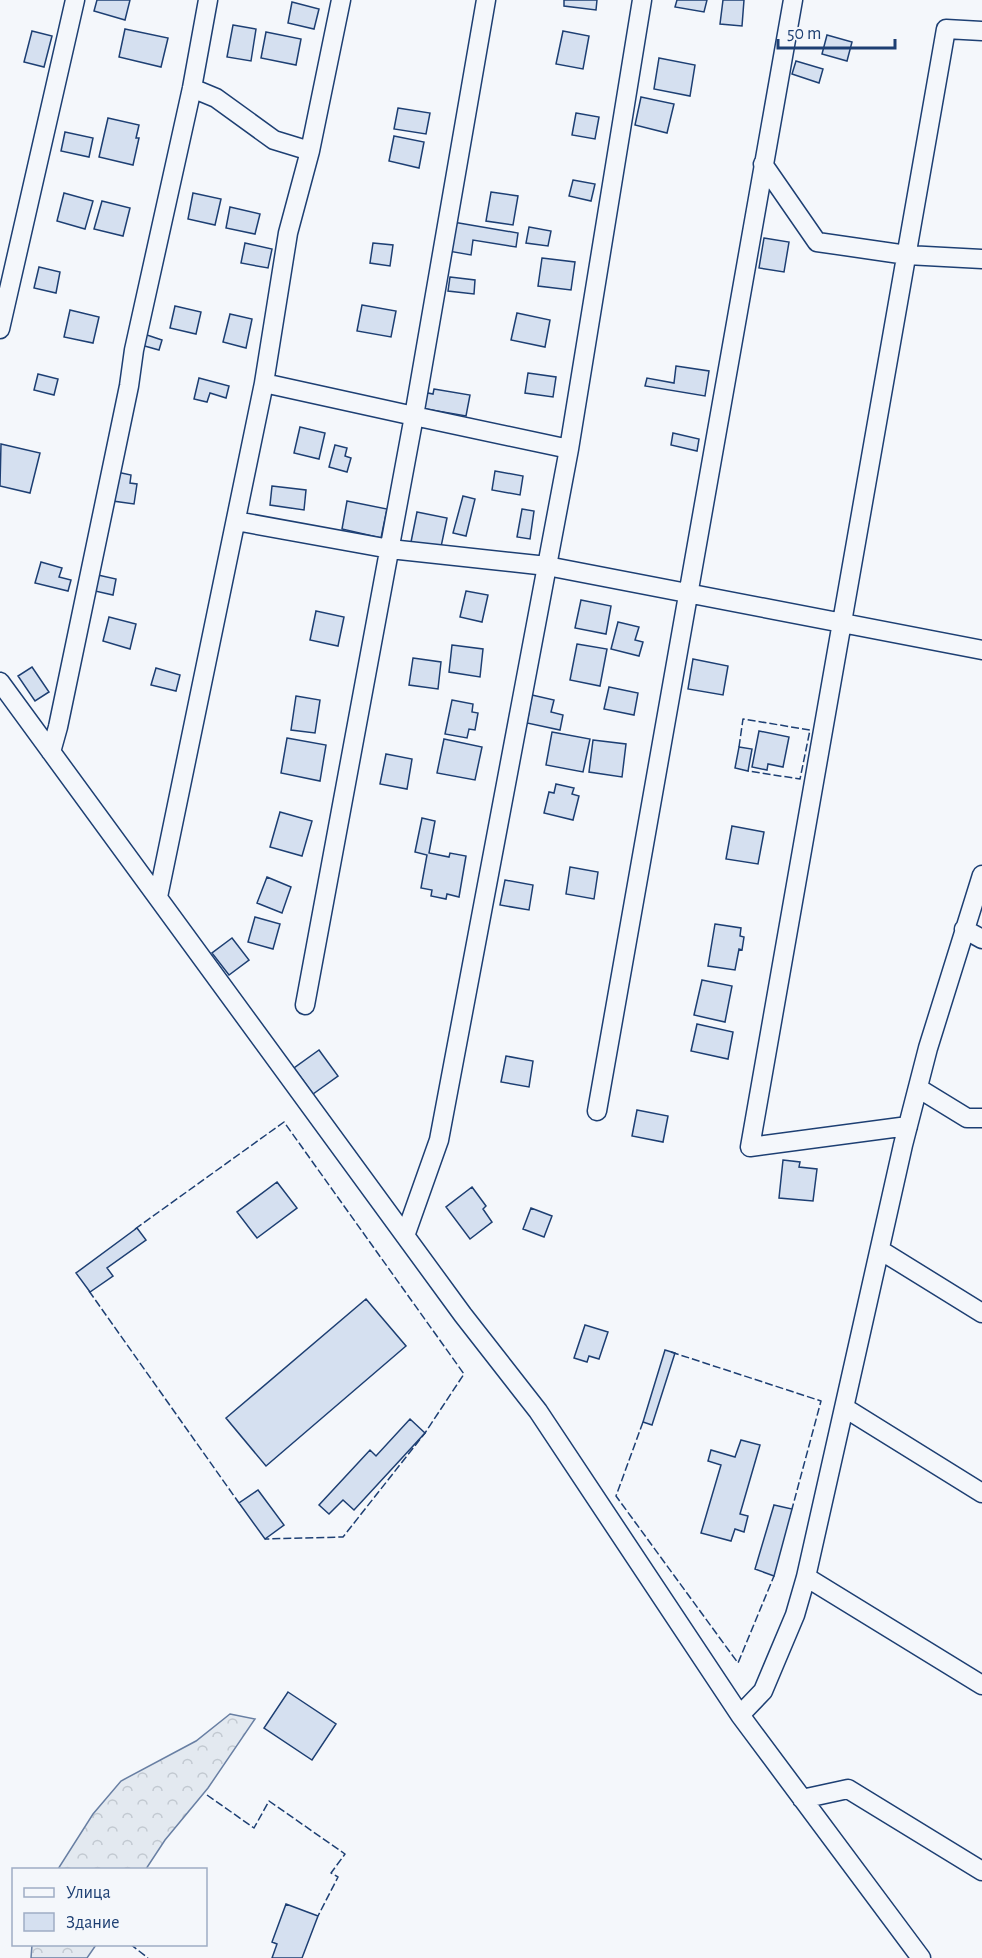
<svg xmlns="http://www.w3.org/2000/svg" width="982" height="1958" font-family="'Alegreya Sans',sans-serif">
	<defs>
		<pattern id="forest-crowns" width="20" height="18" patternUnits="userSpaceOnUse" patternTransform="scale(1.5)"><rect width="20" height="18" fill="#e3e9f0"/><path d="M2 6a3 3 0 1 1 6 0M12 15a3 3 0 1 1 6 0" fill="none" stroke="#c2c9d1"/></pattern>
	</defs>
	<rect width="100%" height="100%" fill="#f4f7fb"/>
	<path fill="url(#forest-crowns)" stroke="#687fa3" stroke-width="1.5" d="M230,1714L255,1719L208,1788L165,1840L146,1869H58L93,1814L121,1781L196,1741Z
		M32,1945V1944L96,1945L87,1958H31Z"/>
	<path fill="#d5e0f0" stroke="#1d3f73" stroke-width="1.5" d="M97,0H130L125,20L94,11Z
		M564,0H597L596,10L564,6Z
		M677,0H707L704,12L675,7Z
		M723,0H744L742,26L720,24Z
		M292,2L319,9L314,29L288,23Z
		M233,25L256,29L251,61L227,57Z
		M125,29L168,38L161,67L119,57Z
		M32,31L52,36L44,67L24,62Z
		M563,31L589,36L583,69L556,64Z
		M266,32L301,39L296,65L261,58Z
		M827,35L852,42L847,61L822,54Z
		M659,58L695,65L690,96L654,89Z
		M796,61L823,69L819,83L792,74Z
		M641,97L674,104L667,133L635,125Z
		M398,108L430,113L426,134L394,129Z
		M576,113L599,117L595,139L572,135Z
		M108,118L139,125L136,138H139L133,165L99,157Z
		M65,132L93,138L89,157L61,151Z
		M394,136L424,142L419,168L389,161Z
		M573,180L595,184L591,201L569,196Z
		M491,192L518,196L513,225L486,221Z
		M64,193L93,201L85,229L57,221Z
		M193,193L221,199L215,225L188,219Z
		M102,201L130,208L123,236L94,229Z
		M230,207L260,214L255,234L226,228Z
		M453,222L518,233L516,247L473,240L471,255L448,251Z
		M529,227L551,231L548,246L526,243Z
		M764,238L789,242L784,272L759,268Z
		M245,243L272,249L268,268L241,263Z
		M373,243L393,245L390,266L370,263Z
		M542,258L575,262L571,290L538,286Z
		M39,267L60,272L56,293L34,288Z
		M450,277L475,280L474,294L448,291Z
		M362,305L396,311L391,337L357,331Z
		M175,306L201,312L196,334L170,328Z
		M70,310L99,317L93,343L64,337Z
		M517,313L550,320L545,347L511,340Z
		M230,314L252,319L246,348L223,342Z
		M144,334L162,340L159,350L141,345Z
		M676,366L709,371L705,396L645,386L647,378L674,383Z
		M528,373L556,377L553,397L525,393Z
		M38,374L58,379L54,395L34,390Z
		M199,378L229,386L226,398L210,393L207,402L194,399Z
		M434,389L470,395L466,416L420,408L423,392L433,394Z
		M300,427L325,433L319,459L294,453Z
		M673,433L699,439L697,451L671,445Z
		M1,444L40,453L30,493L0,486Z
		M335,445L347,448L345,456L351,458L347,472L329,467Z
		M495,471L523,476L520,495L492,490Z
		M117,472L131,475L130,483L137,484L134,504L113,501Z
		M272,486L306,490L304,510L270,505Z
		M463,496L475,499L466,536L453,533Z
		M347,501L387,509L381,538L342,529Z
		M522,509L534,511L530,539L517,537Z
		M417,512L447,518L441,547L411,542Z
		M41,562L62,568L59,577L71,580L68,591L35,583Z
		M98,575L116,579L113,595L95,591Z
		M466,591L488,595L482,622L460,617Z
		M581,600L611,606L606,634L575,628Z
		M316,611L344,617L338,646L310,640Z
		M109,617L136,624L130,649L103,641Z
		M618,622L639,627L635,640L643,642L639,656L611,649Z
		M577,644L607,649L600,686L570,680Z
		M452,645L483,649L480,677L449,672Z
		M413,658L441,662L438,689L409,685Z
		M693,659L728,666L723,695L688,689Z
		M32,667L49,692L35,701L18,676Z
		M156,668L180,675L176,691L151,685Z
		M609,687L638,693L634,715L604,709Z
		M532,695L554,700L551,712L563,715L560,730L527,723Z
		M296,696L320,700L315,733L291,730Z
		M452,700L473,704L472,712L478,713L475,730L469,729L467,738L445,734Z
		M759,731L789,737L783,767L768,764L767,770L752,767Z
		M552,732L590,739L583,772L546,765Z
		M287,738L326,745L320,781L281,773Z
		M444,739L482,747L475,780L437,773Z
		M593,740L626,744L622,777L589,772Z
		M739,747L752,749L748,771L735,768Z
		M386,754L412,759L407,789L380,784Z
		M556,784L574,788L572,794L579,796L573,820L544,813L549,792L554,793Z
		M280,812L312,821L302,856L270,847Z
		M422,818L435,821L429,853L449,857L450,853L466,856L459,897L447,894L446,899L431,896L432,890L421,888L427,855L415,852Z
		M732,826L764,832L758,864L726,859Z
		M570,867L598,872L594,899L566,894Z
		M267,877L291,887L282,913L257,903Z
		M505,880L533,885L529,910L500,905Z
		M255,917L280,924L273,949L248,942Z
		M715,924L741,928L740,936L744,937L742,950L739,949L735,970L708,966Z
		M232,938L249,960L229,975L212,953Z
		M702,980L732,986L725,1022L694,1015Z
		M697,1024L733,1032L728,1059L691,1051Z
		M319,1050L338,1076L313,1094L294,1068Z
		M506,1056L533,1061L529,1087L501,1082Z
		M637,1110L668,1116L663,1142L632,1136Z
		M783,1160L800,1162L799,1167L817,1169L813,1201L779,1198Z
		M277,1182L297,1208L257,1238L237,1212Z
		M472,1187L486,1206L483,1209L492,1222L470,1239L446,1207Z
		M531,1208L552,1216L544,1237L523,1229Z
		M137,1228L146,1240L107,1268L113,1276L90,1292L76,1273Z
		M366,1299L406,1346L266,1466L226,1418Z
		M585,1325L608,1332L599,1359L589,1356L587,1362L574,1358Z
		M665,1350L675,1353L652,1425L643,1422Z
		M410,1419L425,1433L354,1510L343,1500L329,1514L319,1505L370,1450L376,1456Z
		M741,1440L760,1445L740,1514L748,1516L744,1532L735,1529L731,1541L701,1533L721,1465L708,1461L711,1450L735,1457Z
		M258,1490L284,1525L265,1539L239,1503Z
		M774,1505L792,1509L774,1576L755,1569Z
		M288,1692L336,1724L312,1760L264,1728Z
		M286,1904L318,1916L302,1958H272L277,1944L272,1942Z"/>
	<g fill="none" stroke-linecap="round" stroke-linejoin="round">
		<defs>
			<path id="minor" d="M341,0L310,151L288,233L264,383L414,416L486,0
				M192,88L216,98L274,140L310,151
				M763,164L817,242L907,255L982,259
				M0,329L75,0
				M236,521L390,549L547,566L982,650
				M0,682L463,1315L538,1411L740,1715L921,1958
				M51,752L58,727L129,386L134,350L192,88L208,0
				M158,897L264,383
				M964,929L982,939
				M305,1005L414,416L569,449
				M918,1088L967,1118H982
				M597,1111L793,0
				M908,1126L750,1147L946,29L982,31
				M405,1236L439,1140L569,449L642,0
				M880,1250L982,1313
				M845,1408L982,1493
				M806,1577L982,1685
				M740,1715L763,1691L795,1615L806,1577L903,1145L928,1048L982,875
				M802,1799L848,1789L982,1871"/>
		</defs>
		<use href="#minor" stroke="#1d3f73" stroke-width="21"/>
		<use href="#minor" stroke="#f4f7fb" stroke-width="18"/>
		<path stroke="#1d3f73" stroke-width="1.5" stroke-dasharray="8 3" stroke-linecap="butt" d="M739,747L743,719L810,730L800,779L748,771
			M135,1229L284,1122L464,1374L425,1433L343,1537L265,1539
			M89,1291L239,1503
			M671,1352L821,1401L792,1509
			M643,1422L616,1496L738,1663L774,1576
			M207,1795L254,1828L269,1801L345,1854L331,1873L338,1877L318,1916
			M130,1944L148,1958"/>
	</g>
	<rect x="12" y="1868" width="195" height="78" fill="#f4f7fb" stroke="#9eadc5" stroke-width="1.5"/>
	<rect x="24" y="1888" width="30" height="9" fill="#f4f7fb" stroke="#9eadc5" stroke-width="1.5"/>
	<text x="66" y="1898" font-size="18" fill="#1d3f73">Улица</text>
	<rect x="24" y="1913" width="30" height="18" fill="#d5e0f0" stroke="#9eadc5" stroke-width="1.5"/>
	<text x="66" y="1928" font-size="18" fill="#1d3f73">Здание</text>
	<path d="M778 39v9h117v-9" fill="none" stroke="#1d3f73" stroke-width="3"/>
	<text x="787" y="39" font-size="18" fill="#1d3f73" stroke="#f4f7fb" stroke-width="4.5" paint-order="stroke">50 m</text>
</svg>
